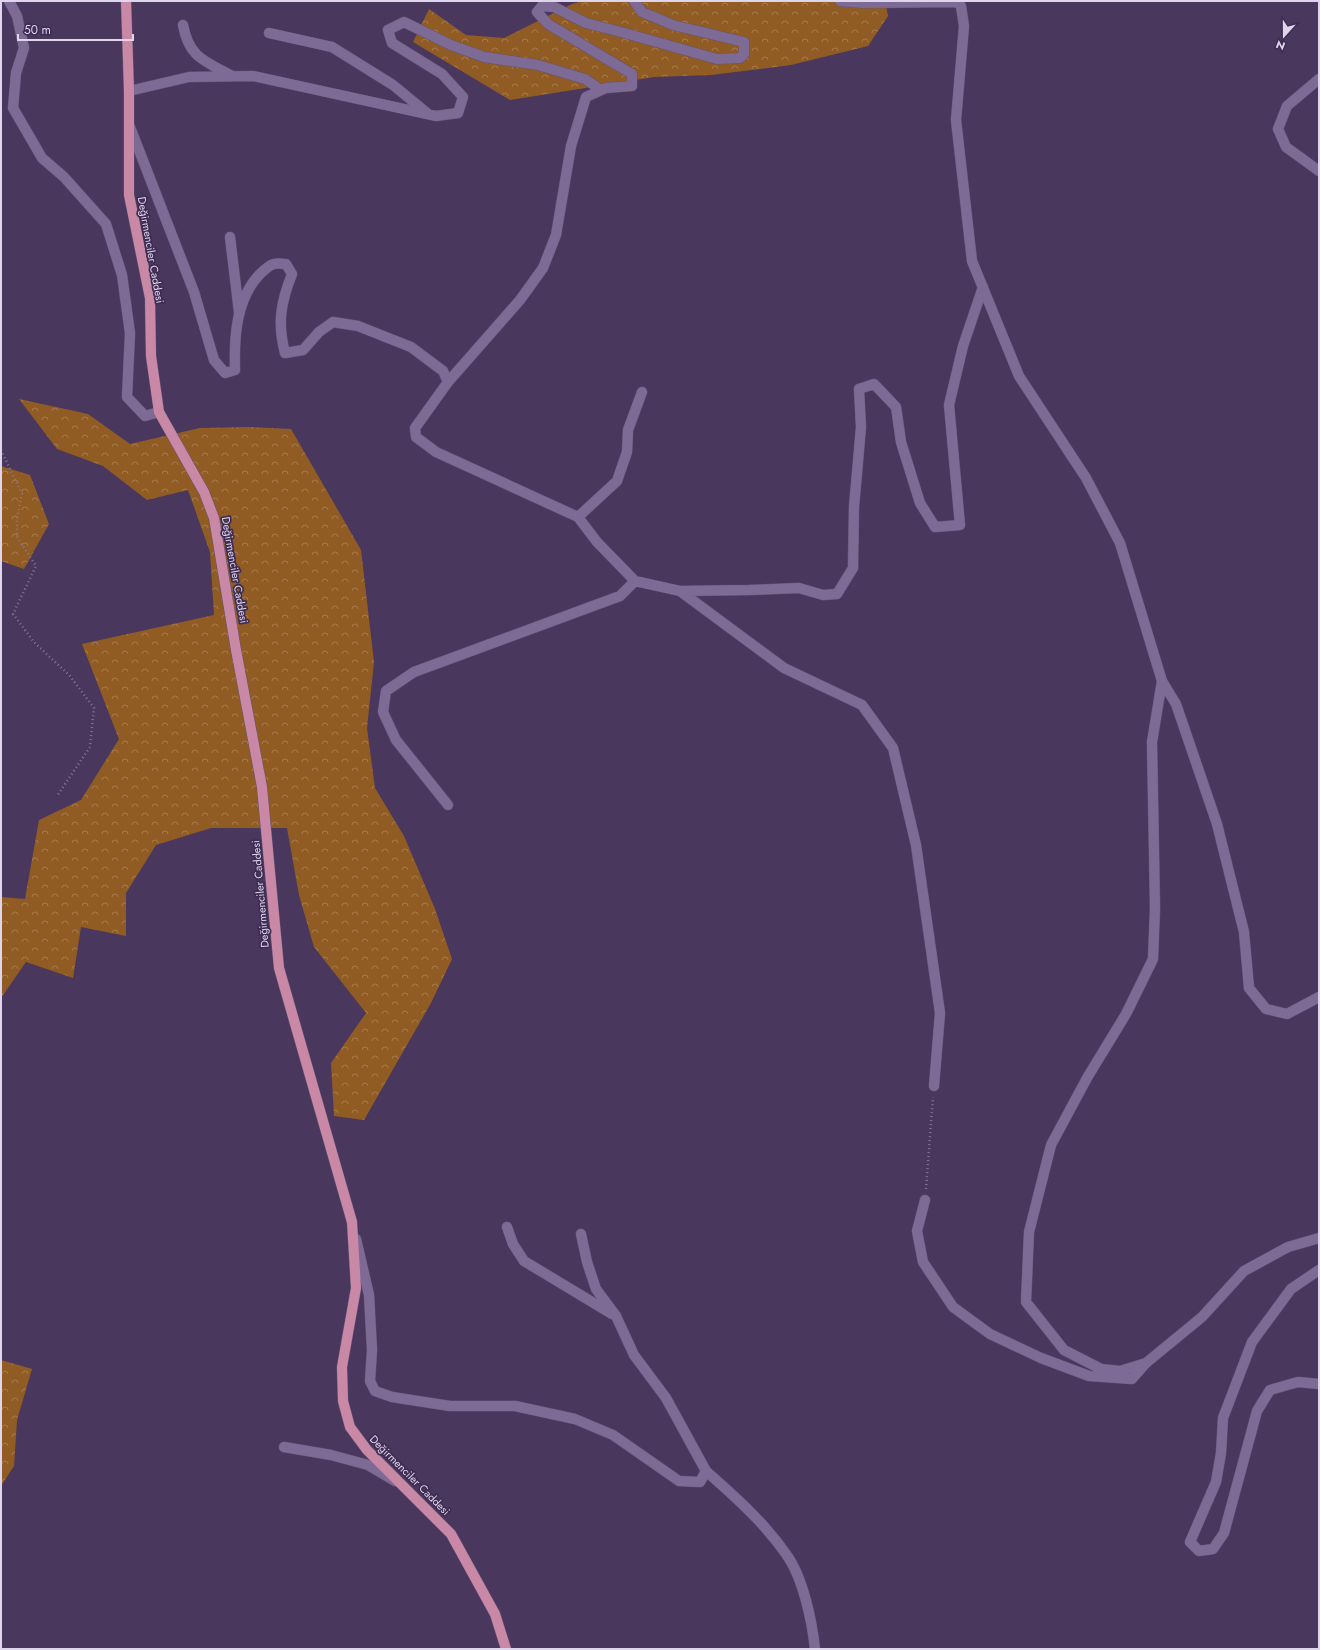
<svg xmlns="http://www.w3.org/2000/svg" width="1320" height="1650" font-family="Jost,sans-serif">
	<defs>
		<pattern id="forest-crowns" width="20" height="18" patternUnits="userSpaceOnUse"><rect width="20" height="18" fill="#915c23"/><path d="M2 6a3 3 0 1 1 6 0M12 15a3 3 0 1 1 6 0" fill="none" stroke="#a57a4e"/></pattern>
	</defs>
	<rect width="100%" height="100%" fill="#49375e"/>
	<path fill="url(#forest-crowns)" d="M583,1H885L888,16L868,46L791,65L711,75L654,77L510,100L413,42L429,9L466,35L504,38L572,4Z
		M19,399L88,414L130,444L200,428L249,427L291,429L361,550L374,662L367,728L375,788L404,836L435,909L452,959L431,1003L364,1120L334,1116L331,1063L366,1013L314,947L299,895L287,828H211L156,845L126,893V936L81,927L73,978L26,962L1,998V897L25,899L39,820L81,800L119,739L82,644L214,615L210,552L188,490L147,500L103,466L57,449Z
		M1,466L30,475L49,524L24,569L1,561Z
		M1,1360L32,1369L17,1420L14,1466L1,1486Z"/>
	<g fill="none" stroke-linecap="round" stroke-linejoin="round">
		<defs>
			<path id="minor" d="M9,1L17,16L24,48L16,73L13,108L42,158L64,177L106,224L122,275L130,333L127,397L145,416L159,412
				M840,1L863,3L956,2
				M956,1L961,6L964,26L956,120L972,261L1019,376L1086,478L1120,543L1162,681L1176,704L1217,824L1244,932L1249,988L1266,1009L1287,1014L1319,997
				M183,25C189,58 205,61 232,76
				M269,33L332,47L393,85L427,113
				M1319,79L1287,106L1278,129L1286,147L1319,171
				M129,91L189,77L253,76L436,116L458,113L463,97L442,74L392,43L388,30L404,22L451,45L484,57L538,65L585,79L601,90
				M130,127L194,292L214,360L225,373L235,370C234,337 236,300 259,275C263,271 269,265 274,264C278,263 282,264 286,264L292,274C281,302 277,323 285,353L303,350L319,332L333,322L358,326L411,347L443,371L448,382L415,428L416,437L436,452L578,517L597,542L635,581L620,596L414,672L386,691L383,712L396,740L448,805
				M230,237L239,312
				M448,382L520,300L543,268L556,235L571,146L586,97L606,88L632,86V74L548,24L537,12L542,6L554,7L586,23L621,32L717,59L740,58L744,54V42L673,25L642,12L634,1
				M578,517L617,481L627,452L628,430L642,392
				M635,581L680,591L784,668L862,705L893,748L916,845L940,1013L934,1086
				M680,591L749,590L799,588L823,595L837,594L853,568L854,507L861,427L859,389L874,384L896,407L901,442L920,503L935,527L960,525L949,405L963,346L983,287
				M1162,681L1152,742L1155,908L1153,959L1126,1014L1087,1078L1051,1145L1029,1232L1026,1302L1064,1350L1101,1369L1120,1371L1146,1363L1202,1317L1244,1271L1288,1247L1319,1238
				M925,1200L917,1231L923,1262L953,1307L990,1334L1041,1358L1089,1376L1132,1379L1146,1363
				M507,1227L513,1244L524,1261L612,1314
				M356,1239L369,1295L372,1350L370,1381L375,1391L392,1397L450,1406H515L575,1419L613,1435L679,1481L700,1482L706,1471L666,1398L634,1355L616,1316L596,1289L587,1262L581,1234
				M1319,1270L1291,1289L1252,1342L1223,1418L1221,1453L1216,1482L1190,1542L1199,1551L1213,1549L1224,1533L1257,1411L1270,1390L1298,1382L1319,1384
				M284,1447L331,1455L368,1465L395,1481
				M706,1471C734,1496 764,1522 786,1554C803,1577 812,1621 815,1649"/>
			<path id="major" d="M126,1L129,91V195L150,298L151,356L159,412L204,492L214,518L236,650L262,787L279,968L352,1222L356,1288L342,1367L343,1401L350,1427L367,1450L451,1534L495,1614L506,1649"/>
		</defs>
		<use href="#minor" stroke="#645475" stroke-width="11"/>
		<use href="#major" stroke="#645475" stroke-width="11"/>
		<path stroke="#857697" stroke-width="2.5" stroke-dasharray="1 3" stroke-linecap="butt" d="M1,450L22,494L17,517V537L36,566L13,614L34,642L70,676L94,708L90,747L57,796
			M926,1189L933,1097"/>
		<use href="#minor" stroke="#7e6b95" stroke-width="10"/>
		<use href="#major" stroke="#c988a6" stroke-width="10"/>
	</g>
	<g text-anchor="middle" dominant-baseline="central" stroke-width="3.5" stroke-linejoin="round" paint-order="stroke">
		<g font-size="11" fill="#dfd5ed" stroke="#3f2d53">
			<text transform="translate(151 250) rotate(80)">Değirmenciler Caddesi</text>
			<text transform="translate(235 570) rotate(80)">Değirmenciler Caddesi</text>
			<text transform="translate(260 894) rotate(-95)">Değirmenciler Caddesi</text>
			<text transform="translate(410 1475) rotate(45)">Değirmenciler Caddesi</text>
		</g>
	</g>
	<rect width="1320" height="1650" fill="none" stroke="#dfd5ed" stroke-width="4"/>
	<g transform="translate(1284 36) rotate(201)" stroke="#3f2d53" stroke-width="3" paint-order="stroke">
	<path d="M0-3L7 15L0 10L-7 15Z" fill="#dfd5ed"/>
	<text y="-6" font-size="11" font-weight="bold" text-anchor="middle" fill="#dfd5ed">N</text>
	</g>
	<path d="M18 34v6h115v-6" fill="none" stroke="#dfd5ed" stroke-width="2"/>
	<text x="24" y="34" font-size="12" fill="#dfd5ed" stroke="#3f2d53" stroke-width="3" paint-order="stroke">50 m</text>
</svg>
